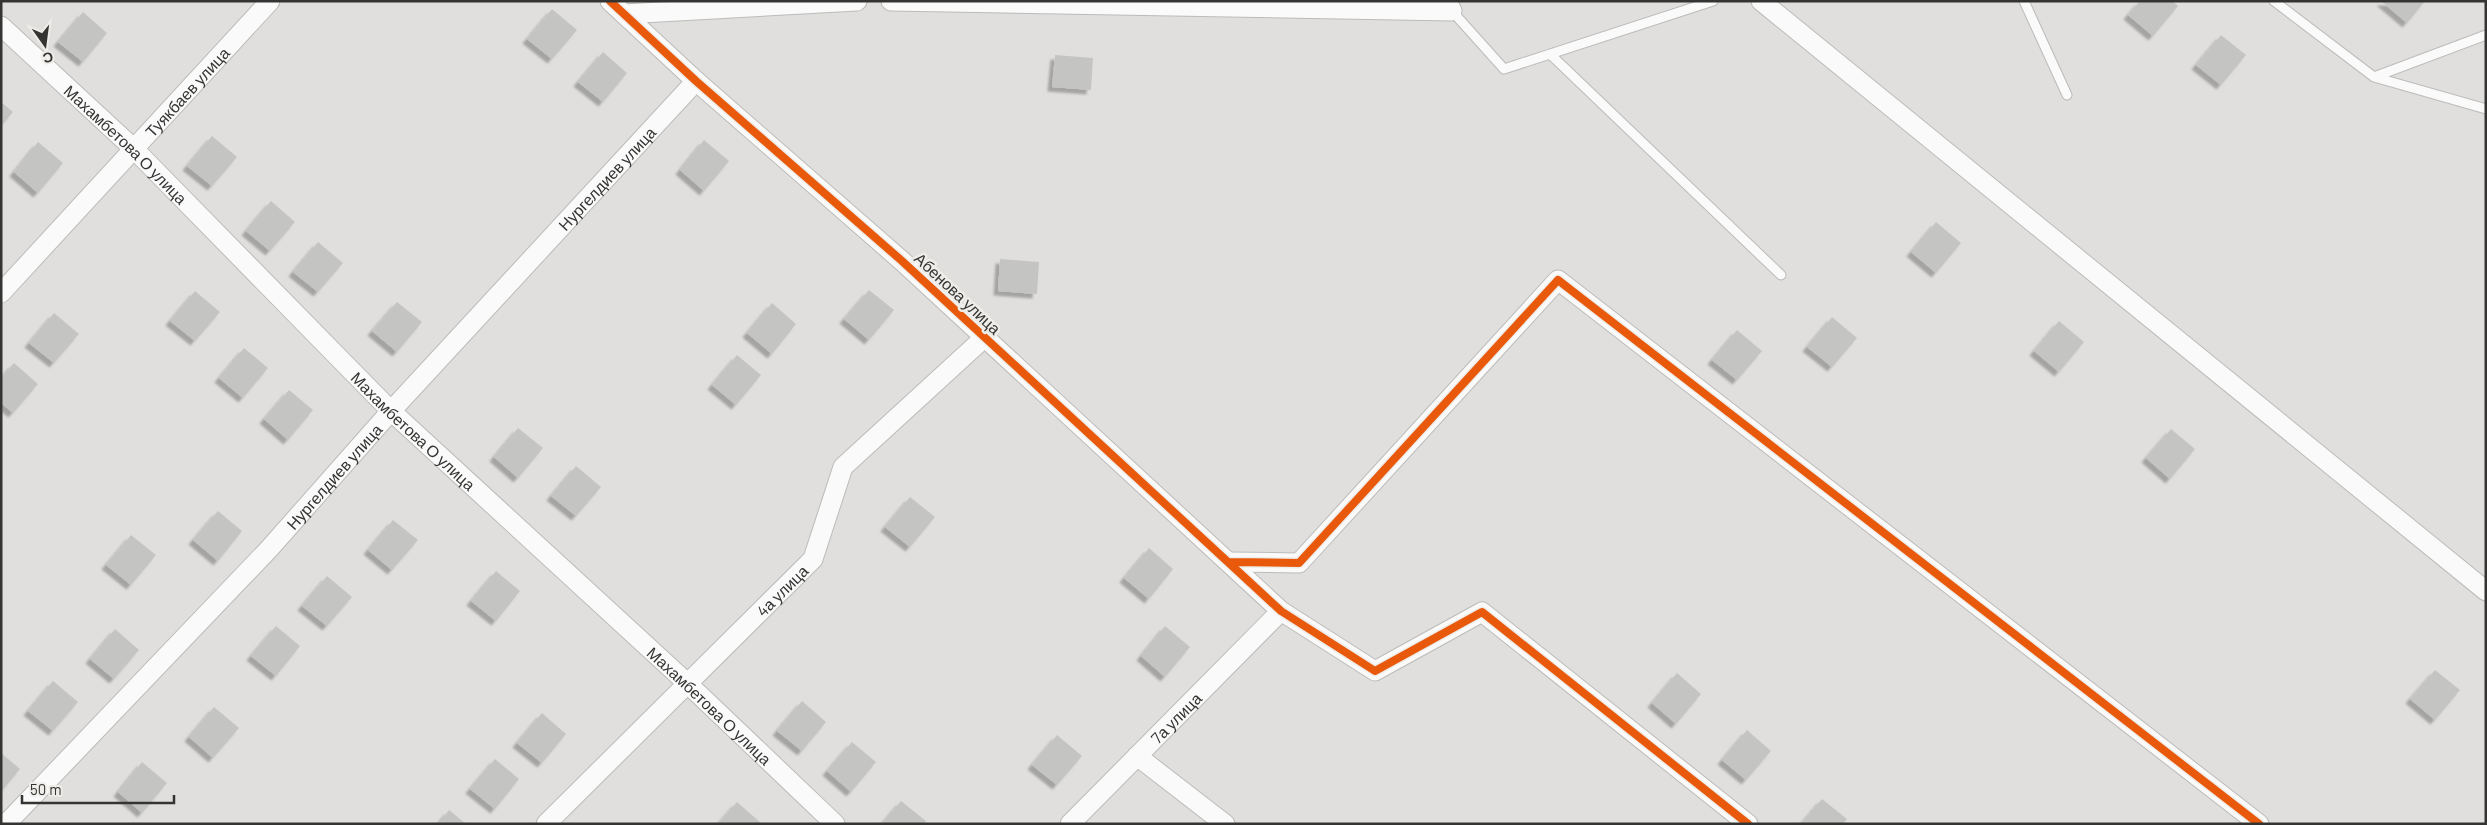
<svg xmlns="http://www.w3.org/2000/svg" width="2487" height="825" font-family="Barlow,sans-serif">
	<defs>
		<filter id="shadow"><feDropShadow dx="-4.5" dy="4.5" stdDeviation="1" flood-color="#0004"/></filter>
	</defs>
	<rect width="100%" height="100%" fill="#e0dfdd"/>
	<path fill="#c4c5c3" filter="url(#shadow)" d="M2140,1H2172L2178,6L2153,36L2128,15Z
		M2381,1H2425L2407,23Z
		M552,9L577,30L552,59L527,39Z
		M83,12L107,33L83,62L58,42Z
		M2221,35L2246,55L2221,85L2196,65Z
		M603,52L627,73L603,102L578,82Z
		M1055,55L1093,58L1091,90L1052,87Z
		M1,102L13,112L1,126Z
		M212,136L237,157L212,186L187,166Z
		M704,140L729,161L704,191L680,170Z
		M38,142L63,163L38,193L14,172Z
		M271,201L295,222L270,251L246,231Z
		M1936,222L1961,243L1936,273L1911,252Z
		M318,242L343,263L318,292L293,272Z
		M1000,259L1039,262L1037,294L998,291Z
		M869,290L894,310L869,340L844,319Z
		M195,291L220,312L195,341L170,321Z
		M397,302L422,322L397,352L372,331Z
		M772,303L796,324L772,354L747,333Z
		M54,313L79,334L54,363L29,343Z
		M1832,317L1857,338L1832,367L1807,347Z
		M2059,321L2084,342L2059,372L2034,351Z
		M1737,330L1762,351L1737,380L1712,360Z
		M244,348L268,368L243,398L219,378Z
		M737,355L761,375L736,405L712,385Z
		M14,363L38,384L13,413L1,403V378Z
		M289,390L313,410L288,440L264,419Z
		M518,428L543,448L518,478L494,457Z
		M2171,429L2195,449L2170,479L2146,458Z
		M576,466L601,487L576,516L551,496Z
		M910,497L935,517L910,547L885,527Z
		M218,511L242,531L218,561L193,540Z
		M393,520L418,540L392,570L368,550Z
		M131,535L156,555L131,585L106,565Z
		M1149,548L1173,569L1149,599L1124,578Z
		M496,571L520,591L496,621L471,601Z
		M327,576L352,597L327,626L302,606Z
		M276,626L300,646L276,676L251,656Z
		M1165,626L1190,647L1165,677L1141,656Z
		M115,629L139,650L114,679L90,659Z
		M2435,670L2460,690L2435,720L2410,699Z
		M1677,673L1701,694L1676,724L1652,703Z
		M53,681L78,702L53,731L28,711Z
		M802,701L826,722L802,751L777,731Z
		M214,707L239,728L213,758L189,737Z
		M542,713L566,734L542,763L517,743Z
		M1747,730L1771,751L1746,780L1722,760Z
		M1057,735L1082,756L1057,785L1032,765Z
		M852,742L876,762L851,792L827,771Z
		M1,753L20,769L1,792Z
		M495,759L519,779L495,809L470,789Z
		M142,762L167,783L142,813L118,792Z
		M1822,799L1847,819L1843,824H1801Z
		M901,801L926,821L924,824H882Z
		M737,802L761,823L760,824H718Z
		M449,810L466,824H438Z"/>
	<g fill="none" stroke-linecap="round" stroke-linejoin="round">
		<defs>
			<path id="lane" d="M2024,1L2067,95
				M2274,1L2374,77L2486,35
				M1452,11L1504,69L1713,1
				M1550,54L1781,275
				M2374,77L2486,109"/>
			<g id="street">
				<path d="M610,1L696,81L902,261L1281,611L1375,671L1482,612L1748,824"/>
				<path d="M891,1L1452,11L1447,1"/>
				<path d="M1761,1L2486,591"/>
				<path d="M624,14L857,1"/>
				<path id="s1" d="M1,26L133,148L391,411L687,683L835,824"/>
				<path id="s2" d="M1,293L270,1"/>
				<path d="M1229,562L1299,563L1558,280L2259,824"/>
				<path d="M1137,756L1225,824"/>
				<path id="s3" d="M6,824L269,549L391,411L696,81"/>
				<path id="s4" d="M546,824L813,559L843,467L985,337"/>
				<path id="s5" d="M1070,824L1281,611"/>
			</g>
		</defs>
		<use href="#lane" stroke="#bbbbb9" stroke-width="11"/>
		<use href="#street" stroke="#bbbbb9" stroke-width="21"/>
		<use href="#lane" stroke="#fafafa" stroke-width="9"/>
		<use href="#street" stroke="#fafafa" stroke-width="19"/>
		<defs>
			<path id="cycleway" d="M610,1L696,81L902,261L1281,611L1375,671L1482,612L1748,824
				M1229,562L1299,563L1558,280L2259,824"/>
		</defs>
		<use href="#cycleway" stroke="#eeede9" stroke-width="11"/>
		<use href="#cycleway" stroke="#e8590c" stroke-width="8"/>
	</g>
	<g text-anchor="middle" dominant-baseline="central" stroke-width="5" stroke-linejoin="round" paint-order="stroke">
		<g font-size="16" fill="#343432" stroke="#eeede9">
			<text stroke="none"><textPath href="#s2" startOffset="274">Туякбаев улица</textPath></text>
			<text stroke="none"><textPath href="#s1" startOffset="172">Махамбетова О улица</textPath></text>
			<text stroke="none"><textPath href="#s3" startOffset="882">Нургелдиев улица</textPath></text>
			<text transform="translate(958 293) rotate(43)">Абенова улица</text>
			<text stroke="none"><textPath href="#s1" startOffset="578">Махамбетова О улица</textPath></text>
			<text stroke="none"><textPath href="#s3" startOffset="478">Нургелдиев улица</textPath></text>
			<text stroke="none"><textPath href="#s4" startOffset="332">4а улица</textPath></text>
			<text stroke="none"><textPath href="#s1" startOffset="982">Махамбетова О улица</textPath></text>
			<text stroke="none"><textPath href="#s5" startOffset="150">7а улица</textPath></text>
		</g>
	</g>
	<rect width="2487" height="825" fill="none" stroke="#343432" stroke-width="5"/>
	<g transform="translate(45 45) rotate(166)" stroke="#eeede9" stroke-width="4" paint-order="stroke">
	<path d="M0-4L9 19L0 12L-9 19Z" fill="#343432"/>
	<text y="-8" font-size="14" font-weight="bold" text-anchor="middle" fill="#343432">С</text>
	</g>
	<path d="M22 795v8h152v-8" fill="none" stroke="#343432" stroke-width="2.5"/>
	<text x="30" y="795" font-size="15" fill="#343432" stroke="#eeede9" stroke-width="4" paint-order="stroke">50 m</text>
</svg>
